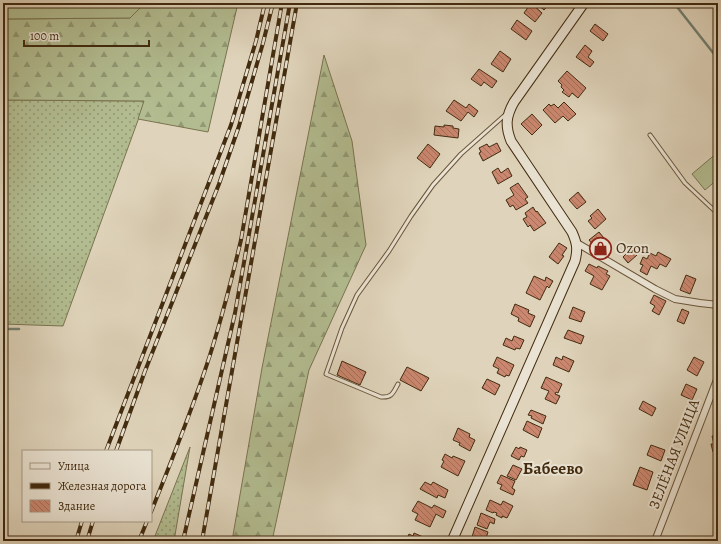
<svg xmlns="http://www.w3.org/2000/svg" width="721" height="544" font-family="Alegreya,serif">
	<defs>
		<pattern id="grass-dots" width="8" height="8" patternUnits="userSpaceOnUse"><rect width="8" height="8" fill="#b2bc90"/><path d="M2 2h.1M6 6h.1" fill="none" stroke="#929974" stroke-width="1.8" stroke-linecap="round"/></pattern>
		<pattern id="forest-firs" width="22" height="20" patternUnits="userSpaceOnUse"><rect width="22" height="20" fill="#b2bc90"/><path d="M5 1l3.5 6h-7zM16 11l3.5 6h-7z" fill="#929974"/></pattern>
		<pattern id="building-back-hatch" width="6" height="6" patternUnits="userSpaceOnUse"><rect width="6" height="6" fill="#cb876f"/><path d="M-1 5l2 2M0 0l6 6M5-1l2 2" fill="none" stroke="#a66f5a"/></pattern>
	</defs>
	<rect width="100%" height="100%" fill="#dfd4bb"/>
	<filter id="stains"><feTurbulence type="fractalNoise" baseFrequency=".005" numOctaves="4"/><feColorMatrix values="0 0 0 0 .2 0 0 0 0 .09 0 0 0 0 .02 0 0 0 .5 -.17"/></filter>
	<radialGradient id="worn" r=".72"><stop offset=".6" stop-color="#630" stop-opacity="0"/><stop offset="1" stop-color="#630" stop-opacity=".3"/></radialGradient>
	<path fill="url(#grass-dots)" stroke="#7a7450" d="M3,100L145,101L63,326L3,324Z
		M190,447L174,541H153Z"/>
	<path fill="url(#forest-firs)" stroke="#7a7450" d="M145,3H238L208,132L138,119L144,101L3,100V19L130,18Z
		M324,55L352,141L366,245L309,370L272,541H232L262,368Z"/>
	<path fill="#b2bc90" stroke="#7a7450" d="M3,3H145L130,18L3,19Z
		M718,152V179L705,190L692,174Z"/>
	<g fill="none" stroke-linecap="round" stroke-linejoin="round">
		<path stroke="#738071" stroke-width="2.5" d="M674,3L718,59
			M3,329H19"/>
	</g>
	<path fill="url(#building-back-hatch)" stroke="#422b0f" d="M531,3L542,13L535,22L524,13Z
		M536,3H550L544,10Z
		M517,20L532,31L526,40L511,29Z
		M595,24L608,34L603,41L590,31Z
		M585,45L592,51L588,57L594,62L590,67L576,57Z
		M500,51L511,59L503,72L491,64Z
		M479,69L497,81L492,88L484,82L481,86L471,79Z
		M567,71L586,88L578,98L572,93L569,97L562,92L564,90L561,87L562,85L558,81Z
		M454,100L466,108L469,104L478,111L474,117L468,112L461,121L446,111Z
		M564,102L576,114L568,121L563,116L555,123L543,110L549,104L551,106L554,104L558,108Z
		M532,114L542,125L532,135L521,124Z
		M444,125L453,126V128L459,129L458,138L434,135L435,126L444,127Z
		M497,143L501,151L483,161L479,153L481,152L479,148L487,144L489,147Z
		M428,144L440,154L430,168L417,158Z
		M498,168L501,173L508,168L512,176L498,184L492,172Z
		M518,183L528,197L525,199L528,203L516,210L513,205L510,207L506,200L514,195L510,188Z
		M578,192L586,202L577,209L569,200Z
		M533,207L536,212L537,211L546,223L534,231L530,225L528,227L523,219L527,217L525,213Z
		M598,209L606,219L595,229L588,221L592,218L590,216Z
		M599,232L609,244L599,252L589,240Z
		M559,243L567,248L562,255L564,256L558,264L549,257Z
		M631,249L637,255L628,263L623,257Z
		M658,252L671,259L666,267L660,264L657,269L651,266L647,275L640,271L643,265L640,264L643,257L647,259L650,253L656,256Z
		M589,264L597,268L598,266L608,271L606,274L610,276L602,290L590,284L594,276L585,271Z
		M686,275L696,279L690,294L680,290Z
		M534,276L545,281L546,277L553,281L549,288L547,286L540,300L526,293Z
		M654,295L666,301L659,315L652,311L655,306L650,303Z
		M515,304L529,310L528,313L535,316L530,327L518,321L519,318L511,314Z
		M573,307L585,312L581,322L569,318Z
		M682,309L689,312L684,324L677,321Z
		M568,330L584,336L581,344L564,338Z
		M514,336L524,340L520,349L516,348L515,350L503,345L506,338L512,341Z
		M563,356L574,361L569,372L553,365L556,357L562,360Z
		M497,357L514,365L509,376L506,375L505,377L497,373L499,369L493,366Z
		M694,357L704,362L697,376L687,370Z
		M342,361L366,372L360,385L337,375Z
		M407,367L429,378L421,391L400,380Z
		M546,377L562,384L558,393L556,392L555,394L560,396L556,404L545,399L549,391L541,388Z
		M487,379L500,385L495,395L482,388Z
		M686,384L697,389L692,400L681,395Z
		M643,401L656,408L652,416L639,409Z
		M531,410L546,416L543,424L531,418L532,416L528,415Z
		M527,421L542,428L538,438L523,430Z
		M458,428L470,434L469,437L475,440L470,451L459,445L460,443L453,440Z
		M718,435V451L713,452L711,444H714L712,436Z
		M651,445L665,450L661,461L647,455Z
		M516,447L519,449L520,447L527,450L524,457L521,456L519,460L511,456Z
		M445,454L452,458L453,456L465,461L458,476L441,467L444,461L442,460Z
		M513,465L522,469L516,480L507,476Z
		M640,467L653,472L647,490L633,485Z
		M501,475L515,481L512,488L515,490L513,495L500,489L502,485L497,483Z
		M425,482L431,485L433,482L448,490L445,498L438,495L437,498L420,489Z
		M490,500L501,505L503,501L513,506L507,518L502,516V518L496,515L497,513L494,512L493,513L486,510Z
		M418,501L432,508L434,505L446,511L443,518L436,514L430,527L415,520L418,514L412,511Z
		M481,513L495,519L494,524L490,522L487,529L477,525Z
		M475,527L488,532L485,541L472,537Z
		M414,533L430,540L429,541H406L409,534L413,536Z"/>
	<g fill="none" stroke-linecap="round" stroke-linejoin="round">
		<defs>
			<path id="lane" d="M650,135L685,183L718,214
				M398,384C393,393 392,398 381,397L326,374L342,328L357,295L389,251L411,216L433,185L461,154L505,115"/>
			<path id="street" d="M577,243L655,289L675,299L700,303L718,305
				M655,541L718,377"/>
			<path id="secondary" d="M452,541L575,261C578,249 577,243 572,232L511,141C505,126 506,116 514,102L584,3"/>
		</defs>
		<use href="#lane" stroke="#69553a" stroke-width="5"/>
		<use href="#street" stroke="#69553a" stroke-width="8"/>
		<use href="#secondary" stroke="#422b0f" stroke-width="11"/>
		<use href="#lane" stroke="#eae3d3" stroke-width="3"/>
		<use href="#street" stroke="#eae3d3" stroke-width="6"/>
		<use href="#secondary" stroke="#eae3d3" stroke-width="9"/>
		<defs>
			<path id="rail" d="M106,451L231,125L256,41L265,3
				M116,451L145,371L219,184L239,126L263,43L273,3
				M151,512C172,460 193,408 210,355C222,317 232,278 241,240L282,3
				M76,541L82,521
				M87,541L93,521
				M139,541L147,521
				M183,541L235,313L290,3
				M202,541L297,3"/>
		</defs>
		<use href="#rail" stroke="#422b0f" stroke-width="4"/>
		<use href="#rail" stroke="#eae3d3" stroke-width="2.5" stroke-dasharray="8" stroke-linecap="butt"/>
	</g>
	<defs>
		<symbol id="shop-ring" viewBox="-11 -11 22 22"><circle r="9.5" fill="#eae3d3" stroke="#8f2418" stroke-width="1.5"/><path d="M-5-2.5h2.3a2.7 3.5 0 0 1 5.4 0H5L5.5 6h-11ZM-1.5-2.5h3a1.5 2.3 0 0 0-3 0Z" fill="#8f2418"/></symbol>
	</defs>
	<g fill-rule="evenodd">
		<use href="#shop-ring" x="588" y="236" width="25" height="25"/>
	</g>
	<g text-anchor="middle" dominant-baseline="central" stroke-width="4" stroke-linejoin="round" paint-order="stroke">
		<g font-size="15" fill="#422b0f" stroke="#eae3d3" text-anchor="start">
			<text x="616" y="248">Ozon</text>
		</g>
		<g font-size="15" fill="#422b0f" stroke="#eae3d3">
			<text transform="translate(674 454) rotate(-69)">ЗЕЛЁНАЯ УЛИЦА</text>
		</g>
		<g font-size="17" font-weight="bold" fill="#422b0f" stroke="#eae3d3">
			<text x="553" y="468">Бабеево</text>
		</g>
	</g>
	<rect width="721" height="544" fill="none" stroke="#dfd4bb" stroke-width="16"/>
	<rect x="4" y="4" width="713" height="536" fill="none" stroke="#422b0f" stroke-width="2"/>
	<rect x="8" y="8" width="705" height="528" fill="none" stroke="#422b0f"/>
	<rect x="22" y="450" width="130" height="72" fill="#eae3d3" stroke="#a79985"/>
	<rect x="30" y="463" width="20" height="6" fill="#eae3d3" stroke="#a79985"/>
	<text x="58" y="470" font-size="12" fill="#422b0f">Улица</text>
	<rect x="30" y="483" width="20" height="6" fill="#422b0f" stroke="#a79985"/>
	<text x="58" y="490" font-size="12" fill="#422b0f">Железная дорога</text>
	<rect x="30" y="500" width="20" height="12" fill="url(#building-back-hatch)" stroke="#a79985"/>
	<text x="58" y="510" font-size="12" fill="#422b0f">Здание</text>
	<path d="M24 40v6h125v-6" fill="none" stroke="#422b0f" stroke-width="2"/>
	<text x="30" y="40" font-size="12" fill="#422b0f" stroke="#eae3d3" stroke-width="3" paint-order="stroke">100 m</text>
	<rect width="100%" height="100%" filter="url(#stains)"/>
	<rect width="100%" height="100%" fill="url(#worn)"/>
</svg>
